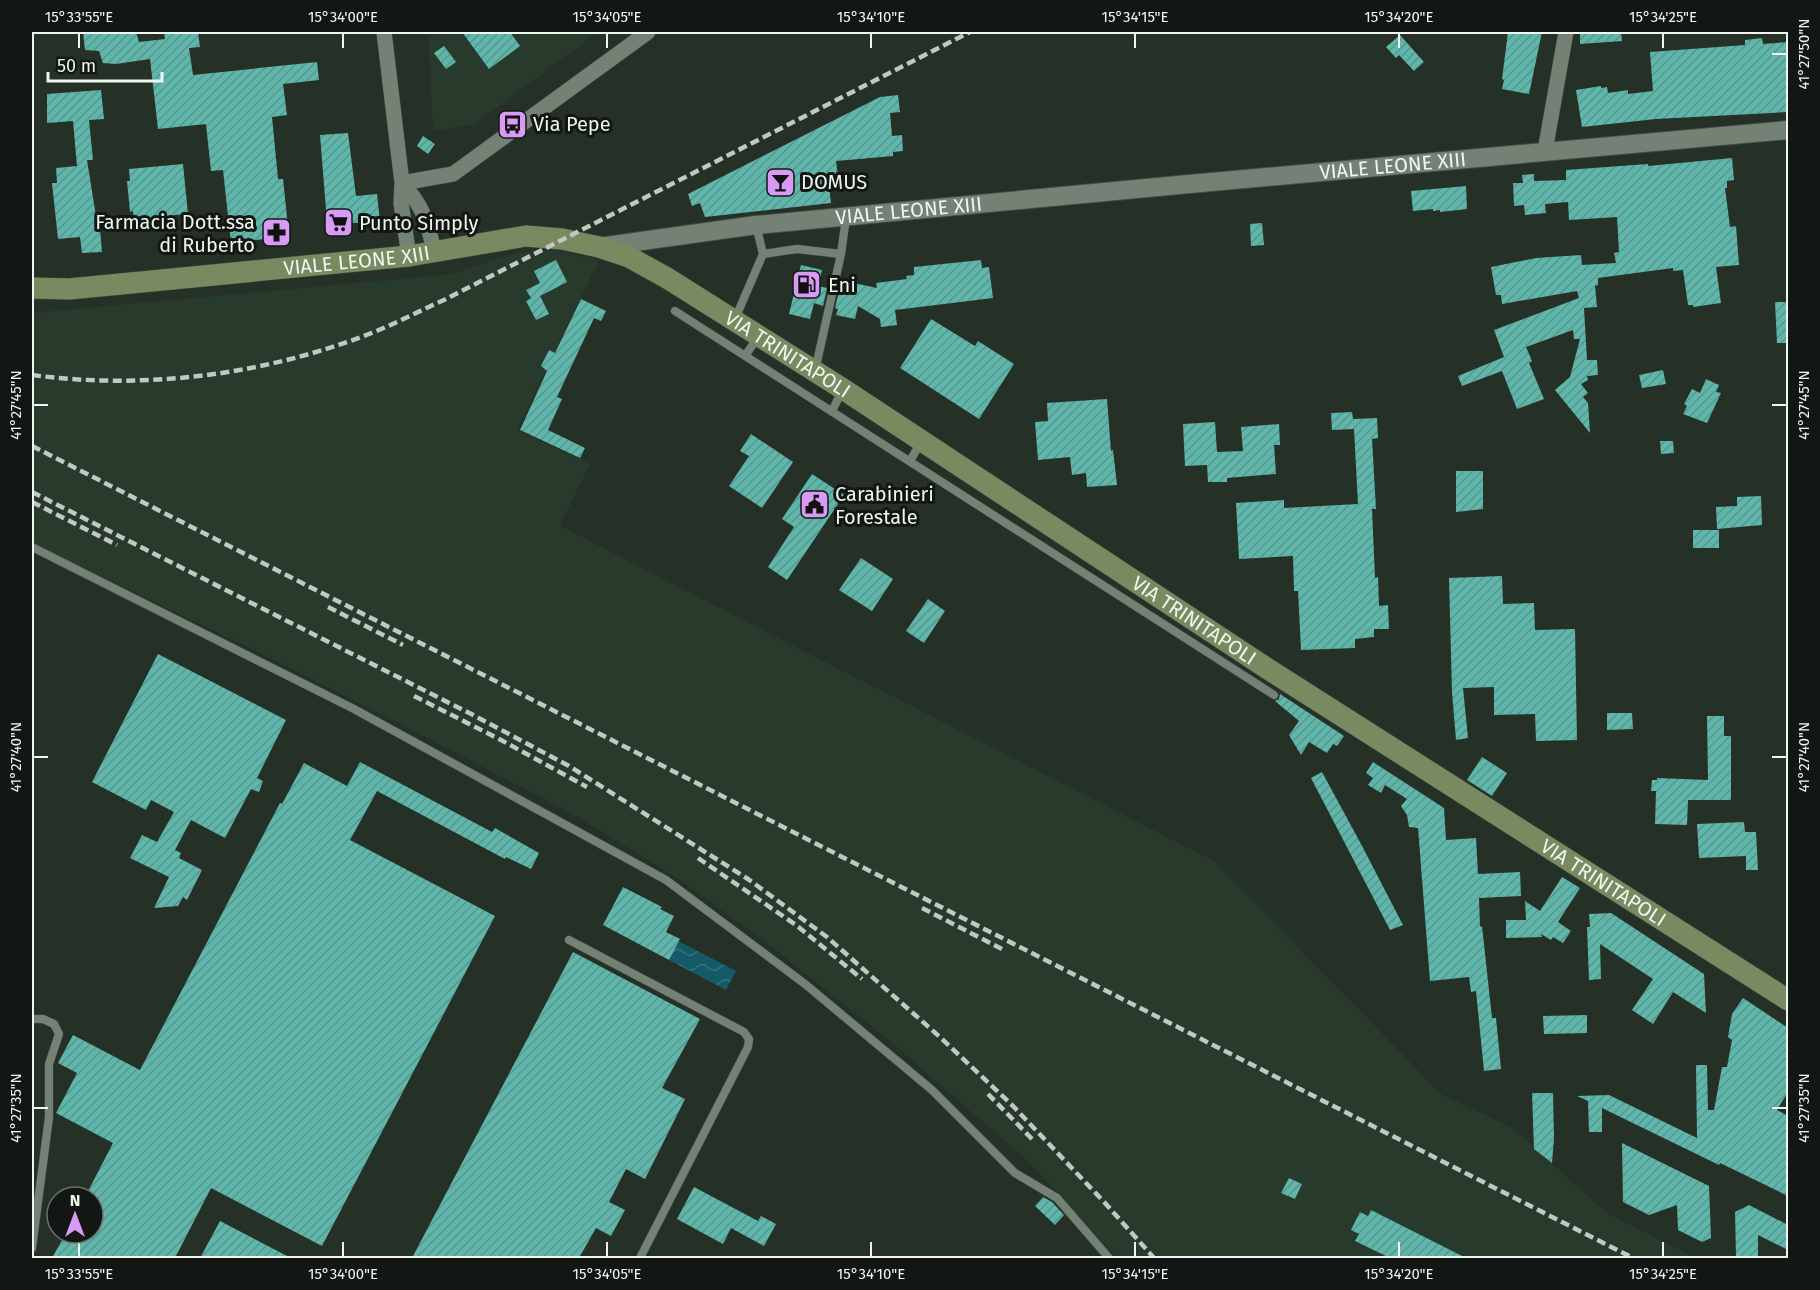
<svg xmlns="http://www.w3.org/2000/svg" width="1820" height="1290" font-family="'Fira Sans',sans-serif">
	<defs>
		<pattern id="water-waves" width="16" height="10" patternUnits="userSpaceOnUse" patternTransform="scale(1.5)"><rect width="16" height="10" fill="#155a69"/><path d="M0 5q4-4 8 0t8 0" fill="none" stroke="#37727f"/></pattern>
		<pattern id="building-hatch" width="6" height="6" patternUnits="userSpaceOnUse" patternTransform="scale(1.5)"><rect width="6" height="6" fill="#5fb6aa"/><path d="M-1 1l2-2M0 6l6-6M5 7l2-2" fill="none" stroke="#58968d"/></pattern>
	</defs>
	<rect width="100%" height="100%" fill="#253127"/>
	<path fill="#283a2c" d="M428,32H598L475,124L433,131Z
		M557,250L599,260L517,430L590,464L560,526L1214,861L1441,1094L1513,1128L1608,1214L1696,1258H1117L1027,1160L884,1036L760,938L677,878L576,816L432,740L260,653L32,543V313L452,274L516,253Z"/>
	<path fill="url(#water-waves)" d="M678,941L736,971L726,990L669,960Z"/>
	<path fill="url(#building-hatch)" d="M83,32H136L139,42L165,39L164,32H198L200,47L189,48L193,75L317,62L319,80L283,84L287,115L272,117L278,179H283L289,236L231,243L223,170L211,171L206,124L158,129L150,59L116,64L103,63L99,51L85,50Z
		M462,32H510L520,46L489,69Z
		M1508,32H1542L1529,94L1502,89L1504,80L1502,79Z
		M1580,32H1621L1622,41L1580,44Z
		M1400,35L1424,62L1414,71L1399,55L1396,58L1386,47Z
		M1762,38L1763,44L1788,42V112L1656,119L1582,127L1576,90L1601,86V88L1607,87L1608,93L1628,90V94L1653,91L1650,52L1745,45V40Z
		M444,46L456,62L446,69L434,53Z
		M101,90L104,119L89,120L93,160H87L98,229H100L102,252L82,253L80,237L58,239L52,183H57L56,168L77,166L73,121L47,123V94Z
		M898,95L900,112L890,113L892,136L902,135L903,151L893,152V156L836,161L839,184L829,185L831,203L705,217L700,203L692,206L688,194L880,97Z
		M348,133L356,196L377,194L380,221L343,224L344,232L328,234L320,135Z
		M423,136L435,144L428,154L417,146Z
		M1732,158L1734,180L1727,181V188H1725L1730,227L1736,226L1739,265L1716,267L1721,303L1693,307V305H1688L1683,270L1673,271V268L1598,278V285L1595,286L1597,307L1584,308L1587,360H1597L1598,375L1587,376L1588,380L1581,384L1588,393L1583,397L1588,403L1590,433L1555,390L1570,377L1580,339H1574L1573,330L1526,347L1532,361L1529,363L1544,399L1517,409L1502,371L1462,386L1458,376L1504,357L1494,330L1579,298L1577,291L1502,304L1501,295H1496L1491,267L1536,258L1581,255L1582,265L1616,263L1614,253L1619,252L1617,217L1569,220L1568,202L1545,204L1546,213L1525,215L1524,205L1514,206L1513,183H1523L1522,175L1534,174V181L1566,180V170L1648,164V166Z
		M183,164L188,214L174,215V218L161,220V221L135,224L133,211L130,212L127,181H130L129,169Z
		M1466,186L1467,209L1440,212V210L1433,211V209L1413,211L1411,191Z
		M1262,223L1264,245L1251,246L1250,224Z
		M556,260L567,282L540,296L549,314L536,320L526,301L531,298L526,290L540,283L534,271Z
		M981,260L982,268L989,267L993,298L895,310L897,325L881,327L880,319L858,306L855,319L836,315L838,309L835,308L839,291L842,292L845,281L877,288L876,283L907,279L906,276L914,275V267Z
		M801,265L822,270L818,286L827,288L823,306L814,303L810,319L789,314Z
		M581,299L606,311L601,321L594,318L557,397L562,399L548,430L585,448L580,458L520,430L547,371L541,366L549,350L555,353Z
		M1775,302H1788V343H1777Z
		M931,319L975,346L978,341L1014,364L979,419L900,368Z
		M1663,370L1666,384L1642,388L1639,375Z
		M1706,379L1719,385L1716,392L1721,393L1707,423L1683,414L1687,406L1684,404L1692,389L1700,393Z
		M1107,399L1111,451L1113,450L1117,485L1087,487L1086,473L1072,475L1070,457L1038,460L1035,422L1048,421L1047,403Z
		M1352,412L1353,419L1377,418L1378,438L1372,439L1376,509H1372L1375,578L1378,577L1379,606L1388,605L1389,629H1374V637L1355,639V648L1301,650L1298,591H1294L1293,556L1239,559L1236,503L1284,500V508L1358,504L1354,429L1332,430L1331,413Z
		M1215,422L1217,452L1243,451L1241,427L1279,424L1280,445H1274L1276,474L1227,478V482H1208L1207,465L1185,466L1183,424Z
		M751,434L793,462L762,508L729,486L749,456L740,451Z
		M1660,441H1673L1674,453L1661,454Z
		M1456,471H1483V509L1456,512Z
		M812,474L844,495L787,580L768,567L794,527L782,519Z
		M1761,496L1762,525L1717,529L1716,507L1737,506V497Z
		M1693,530H1719V548H1693Z
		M861,558L893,579L872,611L839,590Z
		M1502,576L1503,604L1534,603L1535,630L1575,629L1577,740L1536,741L1535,714L1494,715V687L1463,688L1468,738L1456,740L1452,692L1449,578Z
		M928,599L945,611L924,643L906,631Z
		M158,654L286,720L257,778L263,781L259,792L251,789L225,838L191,820L175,850L181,853L179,858L202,870L187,900L183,897L178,906L154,908L169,877L130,858L142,835L157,842L174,812L151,800L146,810L92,782Z
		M1280,694L1344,736L1337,746L1333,744L1327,753L1309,742L1301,755L1289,735L1299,721L1275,701L1279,699Z
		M1607,713H1632L1633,729L1607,730Z
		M1707,716H1724V736H1731V800H1688L1687,825L1655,824L1656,791H1651L1652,780H1657V778L1708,780Z
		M1482,757L1507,773L1492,796L1467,780Z
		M360,762L492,832L495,828L539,853L531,869L506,857L505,859L377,791L350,840L495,916L322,1246L211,1188L175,1258H52L66,1233H93V1197H85L113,1143L56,1113L77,1073L58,1063L73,1035L140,1070L280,803L282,804L304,763L347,786Z
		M1373,762L1444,808L1446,840L1476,838L1478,874L1520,872L1521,896L1479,898L1480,927L1482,926L1492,1018H1496L1501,1069L1484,1071L1476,991L1471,992L1469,977L1430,981L1418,828L1409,827L1407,815L1401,806L1407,799L1385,785L1381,793L1368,785L1373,778L1366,773Z
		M1322,772L1361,844L1403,925L1390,930L1311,778Z
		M1744,822L1745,832H1756L1758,870H1746V856L1699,858L1697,824Z
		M1562,877L1580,888L1558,922L1571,931L1563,943L1553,937L1551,940L1541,934L1542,937L1506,938V920H1526L1525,901L1540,911Z
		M623,887L662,907L660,909L674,916L666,932L680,939L669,960L603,925Z
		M1611,913L1704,974L1706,1013L1673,992L1653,1024L1632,1010L1653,979L1600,944L1601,979L1589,980L1587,927H1590L1589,914Z
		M573,952L700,1019L662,1088L685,1099L645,1179L626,1169L609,1202L625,1210L611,1236L596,1228L579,1258H412Z
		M1743,998L1788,1028V1092L1777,1110L1788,1116V1196L1720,1163L1719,1165L1602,1108V1132H1589L1588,1101L1577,1096L1609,1095L1697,1138L1696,1065H1707L1708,1110H1714L1722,1067H1727L1732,1040L1728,1037L1732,1014Z
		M1587,1015V1033L1544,1034L1543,1016Z
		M1532,1093H1553L1554,1138L1552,1163L1534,1149Z
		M1622,1143L1709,1186L1711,1238L1702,1242L1678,1230L1677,1205L1649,1215L1623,1202Z
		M1289,1178L1302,1184L1295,1199L1281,1193Z
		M694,1187L758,1221L761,1216L776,1224L764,1246L731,1228L723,1244L677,1219Z
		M1043,1197L1052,1202L1064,1215L1055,1225L1035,1206Z
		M1749,1205L1788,1225V1250L1758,1235V1258H1736L1735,1212Z
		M1371,1210L1466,1258H1390L1355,1241L1359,1234L1351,1230L1360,1212L1368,1216Z
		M220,1221L291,1258H200Z"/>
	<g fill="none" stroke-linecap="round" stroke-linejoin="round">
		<defs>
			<path id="service" d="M763,254L797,249L841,254
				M675,311L1274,695
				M735,319L763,254L756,225
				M745,356L758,337
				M815,371L841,254L846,218
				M832,411L842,391
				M910,461L921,442
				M32,547L354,709L666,880L805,984L932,1090L1015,1173L1057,1198L1109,1258
				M569,940L744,1032L749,1039L748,1047L640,1258
				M32,1019H43L54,1024L59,1034L49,1064V1117L32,1248"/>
			<path id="minor" d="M384,32L402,183L401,203L409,256
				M1545,151L1566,32
				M402,183L453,174L648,32
				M402,183C423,206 428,222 434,252"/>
			<g id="tertiary">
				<path id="s1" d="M599,247L756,225L1189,184L1788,130"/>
			</g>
			<g id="secondary">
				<path id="s2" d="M32,288L69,289L409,256L526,236L562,239L599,247L629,257L667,278L843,389L1268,669L1788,1000"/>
			</g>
		</defs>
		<use href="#service" stroke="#434e46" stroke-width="9"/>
		<use href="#minor" stroke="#434e46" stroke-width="16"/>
		<use href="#tertiary" stroke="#434e46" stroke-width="20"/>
		<use href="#secondary" stroke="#434e46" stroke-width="22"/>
		<use href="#service" stroke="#748276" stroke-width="8"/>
		<use href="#minor" stroke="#748276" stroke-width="15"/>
		<use href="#tertiary" stroke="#748276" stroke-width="18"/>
		<use href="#secondary" stroke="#798960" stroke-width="21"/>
		<path stroke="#c0c8c1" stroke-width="4.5" stroke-dasharray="9 4.5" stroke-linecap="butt" d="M32,375C145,390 263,375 369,334C395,324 419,311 444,300L970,32
			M32,446L1633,1258
			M32,492L475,716L569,766L748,879L827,937L941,1038L1013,1106L1105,1203L1154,1258
			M32,502L117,545
			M328,607L403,645
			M414,696L501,740L587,787
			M698,858L796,925L862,979
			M922,908L1002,949
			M988,1094L1034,1141"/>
	</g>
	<path fill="none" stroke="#eff6f0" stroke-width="2" d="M79,33V48M343,33V48M607,33V48M871,33V48M1135,33V48M1399,33V48M1663,33V48M1772,54H1787M33,405H48M1772,405H1787M33,757H48M1772,757H1787M33,1108H48M1772,1108H1787M79,1242V1257M343,1242V1257M607,1242V1257M871,1242V1257M1135,1242V1257M1399,1242V1257M1663,1242V1257"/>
	<defs>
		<symbol id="bus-square" viewBox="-11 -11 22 22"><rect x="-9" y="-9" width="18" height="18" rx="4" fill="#d99af7" stroke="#121713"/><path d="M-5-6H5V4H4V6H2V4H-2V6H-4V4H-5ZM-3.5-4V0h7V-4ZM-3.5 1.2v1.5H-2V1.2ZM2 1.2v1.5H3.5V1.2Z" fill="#111"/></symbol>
		<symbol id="bar-square" viewBox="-11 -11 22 22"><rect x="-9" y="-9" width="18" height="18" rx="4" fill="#d99af7" stroke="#121713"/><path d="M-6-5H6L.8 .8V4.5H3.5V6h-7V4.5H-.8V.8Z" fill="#111"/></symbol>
		<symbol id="supermarket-square" viewBox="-11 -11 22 22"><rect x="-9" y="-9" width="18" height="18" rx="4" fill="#d99af7" stroke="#121713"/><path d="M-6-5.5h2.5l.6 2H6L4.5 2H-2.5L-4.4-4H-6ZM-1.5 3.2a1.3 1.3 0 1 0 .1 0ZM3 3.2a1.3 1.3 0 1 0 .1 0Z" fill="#111"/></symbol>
		<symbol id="pharmacy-square" viewBox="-11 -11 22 22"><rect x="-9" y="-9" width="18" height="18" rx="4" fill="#d99af7" stroke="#121713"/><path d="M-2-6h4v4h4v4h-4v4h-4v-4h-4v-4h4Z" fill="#111"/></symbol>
		<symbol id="fuel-square" viewBox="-11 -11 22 22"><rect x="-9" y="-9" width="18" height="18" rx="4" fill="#d99af7" stroke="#121713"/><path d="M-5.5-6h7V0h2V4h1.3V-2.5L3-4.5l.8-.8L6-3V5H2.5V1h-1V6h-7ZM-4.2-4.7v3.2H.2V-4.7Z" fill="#111"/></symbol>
		<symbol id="civic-square" viewBox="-11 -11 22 22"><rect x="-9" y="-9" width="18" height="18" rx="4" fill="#d99af7" stroke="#121713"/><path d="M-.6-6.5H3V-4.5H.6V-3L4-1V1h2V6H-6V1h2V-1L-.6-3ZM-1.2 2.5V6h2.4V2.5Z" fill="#111"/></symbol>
	</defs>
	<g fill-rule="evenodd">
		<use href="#bus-square" x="496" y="108" width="33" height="33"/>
		<use href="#bar-square" x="764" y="166" width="33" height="33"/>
		<use href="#supermarket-square" x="322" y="206" width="33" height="33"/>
		<use href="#pharmacy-square" x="260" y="216" width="33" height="33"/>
		<use href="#fuel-square" x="790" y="268" width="33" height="33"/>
		<use href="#civic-square" x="798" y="488" width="33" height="33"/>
	</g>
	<g text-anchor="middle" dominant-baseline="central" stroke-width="6" stroke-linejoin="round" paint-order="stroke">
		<g font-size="20" fill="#eff6f0" stroke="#121713" text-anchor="start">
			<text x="533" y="124">Via Pepe</text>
			<text x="801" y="182">DOMUS</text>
			<text x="255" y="222" text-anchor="end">Farmacia Dott.ssa<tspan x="255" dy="23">di Ruberto</tspan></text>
			<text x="359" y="223">Punto Simply</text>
			<text x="828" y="285">Eni</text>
			<text x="835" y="494">Carabinieri<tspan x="835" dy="23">Forestale</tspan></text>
		</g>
		<g font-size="20" fill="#eff6f0" stroke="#121713">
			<text stroke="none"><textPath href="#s1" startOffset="798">VIALE LEONE XIII</textPath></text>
			<text stroke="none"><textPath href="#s1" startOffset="312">VIALE LEONE XIII</textPath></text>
			<text stroke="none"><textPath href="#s2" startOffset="326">VIALE LEONE XIII</textPath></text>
			<text stroke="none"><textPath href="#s2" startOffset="789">VIA TRINITAPOLI</textPath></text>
			<text stroke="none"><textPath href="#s2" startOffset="1275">VIA TRINITAPOLI</textPath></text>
			<text stroke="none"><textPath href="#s2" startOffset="1761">VIA TRINITAPOLI</textPath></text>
		</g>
	</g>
	<rect width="1820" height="1290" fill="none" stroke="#121713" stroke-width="66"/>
	<g transform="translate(75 1215)"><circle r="28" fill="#121713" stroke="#6a706b" stroke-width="1.5"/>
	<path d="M0-4.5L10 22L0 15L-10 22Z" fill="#d99af7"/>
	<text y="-9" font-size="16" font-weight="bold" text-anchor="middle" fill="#eff6f0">N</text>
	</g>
	<path d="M48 72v9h114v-9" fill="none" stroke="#eff6f0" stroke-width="3"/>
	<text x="57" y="72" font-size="18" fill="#eff6f0" stroke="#121713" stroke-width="4.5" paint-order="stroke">50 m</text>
	<rect x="33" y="33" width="1754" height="1224" fill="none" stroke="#eff6f0" stroke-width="2"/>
	<g font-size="15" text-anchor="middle" fill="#eff6f0">
		<text x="79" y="22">15°33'55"E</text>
		<text x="343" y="22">15°34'00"E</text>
		<text x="607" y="22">15°34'05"E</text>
		<text x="871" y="22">15°34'10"E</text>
		<text x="1135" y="22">15°34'15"E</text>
		<text x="1399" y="22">15°34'20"E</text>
		<text x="1663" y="22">15°34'25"E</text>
		<text transform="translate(1804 54) rotate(-90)" y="5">41°27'50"N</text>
		<text transform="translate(16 405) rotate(-90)" y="5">41°27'45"N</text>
		<text transform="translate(1804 405) rotate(-90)" y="5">41°27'45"N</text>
		<text transform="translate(16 757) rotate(-90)" y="5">41°27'40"N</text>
		<text transform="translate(1804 757) rotate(-90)" y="5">41°27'40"N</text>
		<text transform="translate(16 1108) rotate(-90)" y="5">41°27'35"N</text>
		<text transform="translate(1804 1108) rotate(-90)" y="5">41°27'35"N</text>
		<text x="79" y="1279">15°33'55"E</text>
		<text x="343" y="1279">15°34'00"E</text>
		<text x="607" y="1279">15°34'05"E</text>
		<text x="871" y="1279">15°34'10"E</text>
		<text x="1135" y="1279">15°34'15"E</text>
		<text x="1399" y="1279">15°34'20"E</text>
		<text x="1663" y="1279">15°34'25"E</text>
	</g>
</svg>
